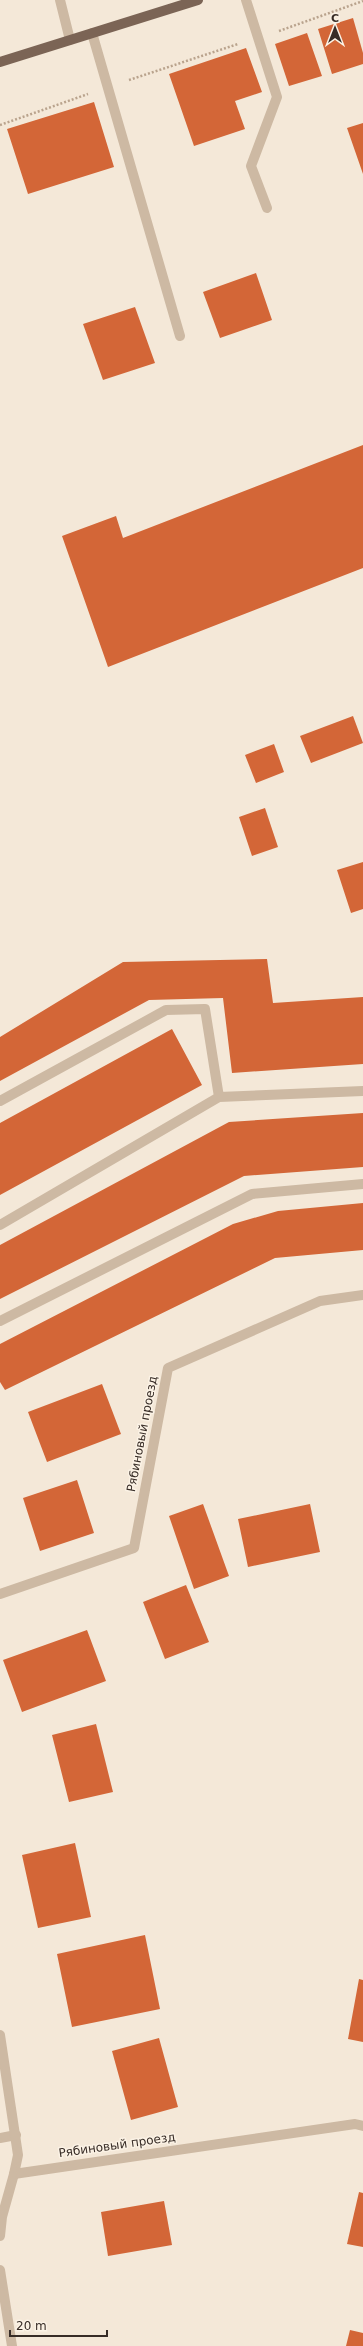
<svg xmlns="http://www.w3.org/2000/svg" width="363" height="2346" font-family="'DejaVu Sans',sans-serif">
	<rect width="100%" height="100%" fill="#f4e8d8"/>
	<path fill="#d36637" d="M353,18L363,53V64L332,74L318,29Z
		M307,33L322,76L289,86L275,44Z
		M246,48L262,92L235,101L245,129L194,146L169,74Z
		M94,102L114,167L28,194L7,129Z
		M363,123V174L347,128Z
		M256,273L272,320L220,338L203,292Z
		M135,307L155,363L103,380L83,324Z
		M363,445V568L108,667L62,536L116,516L123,538Z
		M353,716L363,743L311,763L300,736Z
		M274,744L284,772L256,783L245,755Z
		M265,808L278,847L252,856L239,817Z
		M363,862V909L351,913L337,870Z
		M267,959L273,1003L363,997V1064L232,1073L223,998L149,1000L0,1081V1037L123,962Z
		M172,1029L202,1085L0,1195V1123Z
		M363,1113V1167L244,1176L0,1299V1245L229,1122Z
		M363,1203V1250L275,1258L5,1390L0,1382V1344L233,1224L278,1211Z
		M102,1384L121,1434L47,1462L28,1412Z
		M77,1480L94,1533L40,1551L23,1498Z
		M203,1504L229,1576L194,1589L169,1516Z
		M310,1504L320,1552L248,1567L238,1519Z
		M186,1585L209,1642L165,1659L143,1602Z
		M87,1630L106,1681L22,1712L3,1660Z
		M96,1724L113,1792L69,1802L52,1735Z
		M75,1843L91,1917L38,1928L22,1855Z
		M145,1935L160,2009L72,2027L57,1954Z
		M359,1979L363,1980V2042L348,2039Z
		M159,2038L178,2107L131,2120L112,2051Z
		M359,2192L363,2193V2247L347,2244Z
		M164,2201L172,2245L108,2256L101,2212Z
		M350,2330L363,2333V2346H346Z"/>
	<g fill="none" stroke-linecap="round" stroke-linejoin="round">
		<path stroke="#b9a38d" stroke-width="2.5" stroke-dasharray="2 2" stroke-linecap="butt" d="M279,31L363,1
			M129,80L238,44
			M0,125L88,94"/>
		<path stroke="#cdb9a3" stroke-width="10" d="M60,0L70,40
			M246,0L277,97L251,166L267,208
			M92,33L180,336
			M0,1101L166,1010L205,1009L219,1097
			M0,1225L219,1097L363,1091
			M0,1321L252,1194L363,1184
			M0,2138L16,2135
			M0,2236L2,2217L14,2174
			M0,2270L12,2346"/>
		<path stroke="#cdb9a3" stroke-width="10" d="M0,1594L134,1548L168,1368L320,1301L363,1295
			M0,2035L18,2155L14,2174L355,2124L363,2126"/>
		<path stroke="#7b6455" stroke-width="10" d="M0,62L198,0"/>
	</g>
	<g text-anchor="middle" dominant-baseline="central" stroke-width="3" stroke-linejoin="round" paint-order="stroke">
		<g font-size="12" fill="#372c26" stroke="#fbf2e5">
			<text transform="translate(142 1434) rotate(-79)">Рябиновый проезд</text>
			<text transform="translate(117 2145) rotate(-8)">Рябиновый проезд</text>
		</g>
	</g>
	<g transform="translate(335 28)" stroke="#fbf2e5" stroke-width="3" paint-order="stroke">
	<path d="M0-3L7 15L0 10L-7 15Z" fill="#372c26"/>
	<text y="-6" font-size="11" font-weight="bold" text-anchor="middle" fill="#372c26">С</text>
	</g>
	<path d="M10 2330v6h97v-6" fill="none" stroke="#372c26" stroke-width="2"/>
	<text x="16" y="2330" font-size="12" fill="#372c26" stroke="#fbf2e5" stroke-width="3" paint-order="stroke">20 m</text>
</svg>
